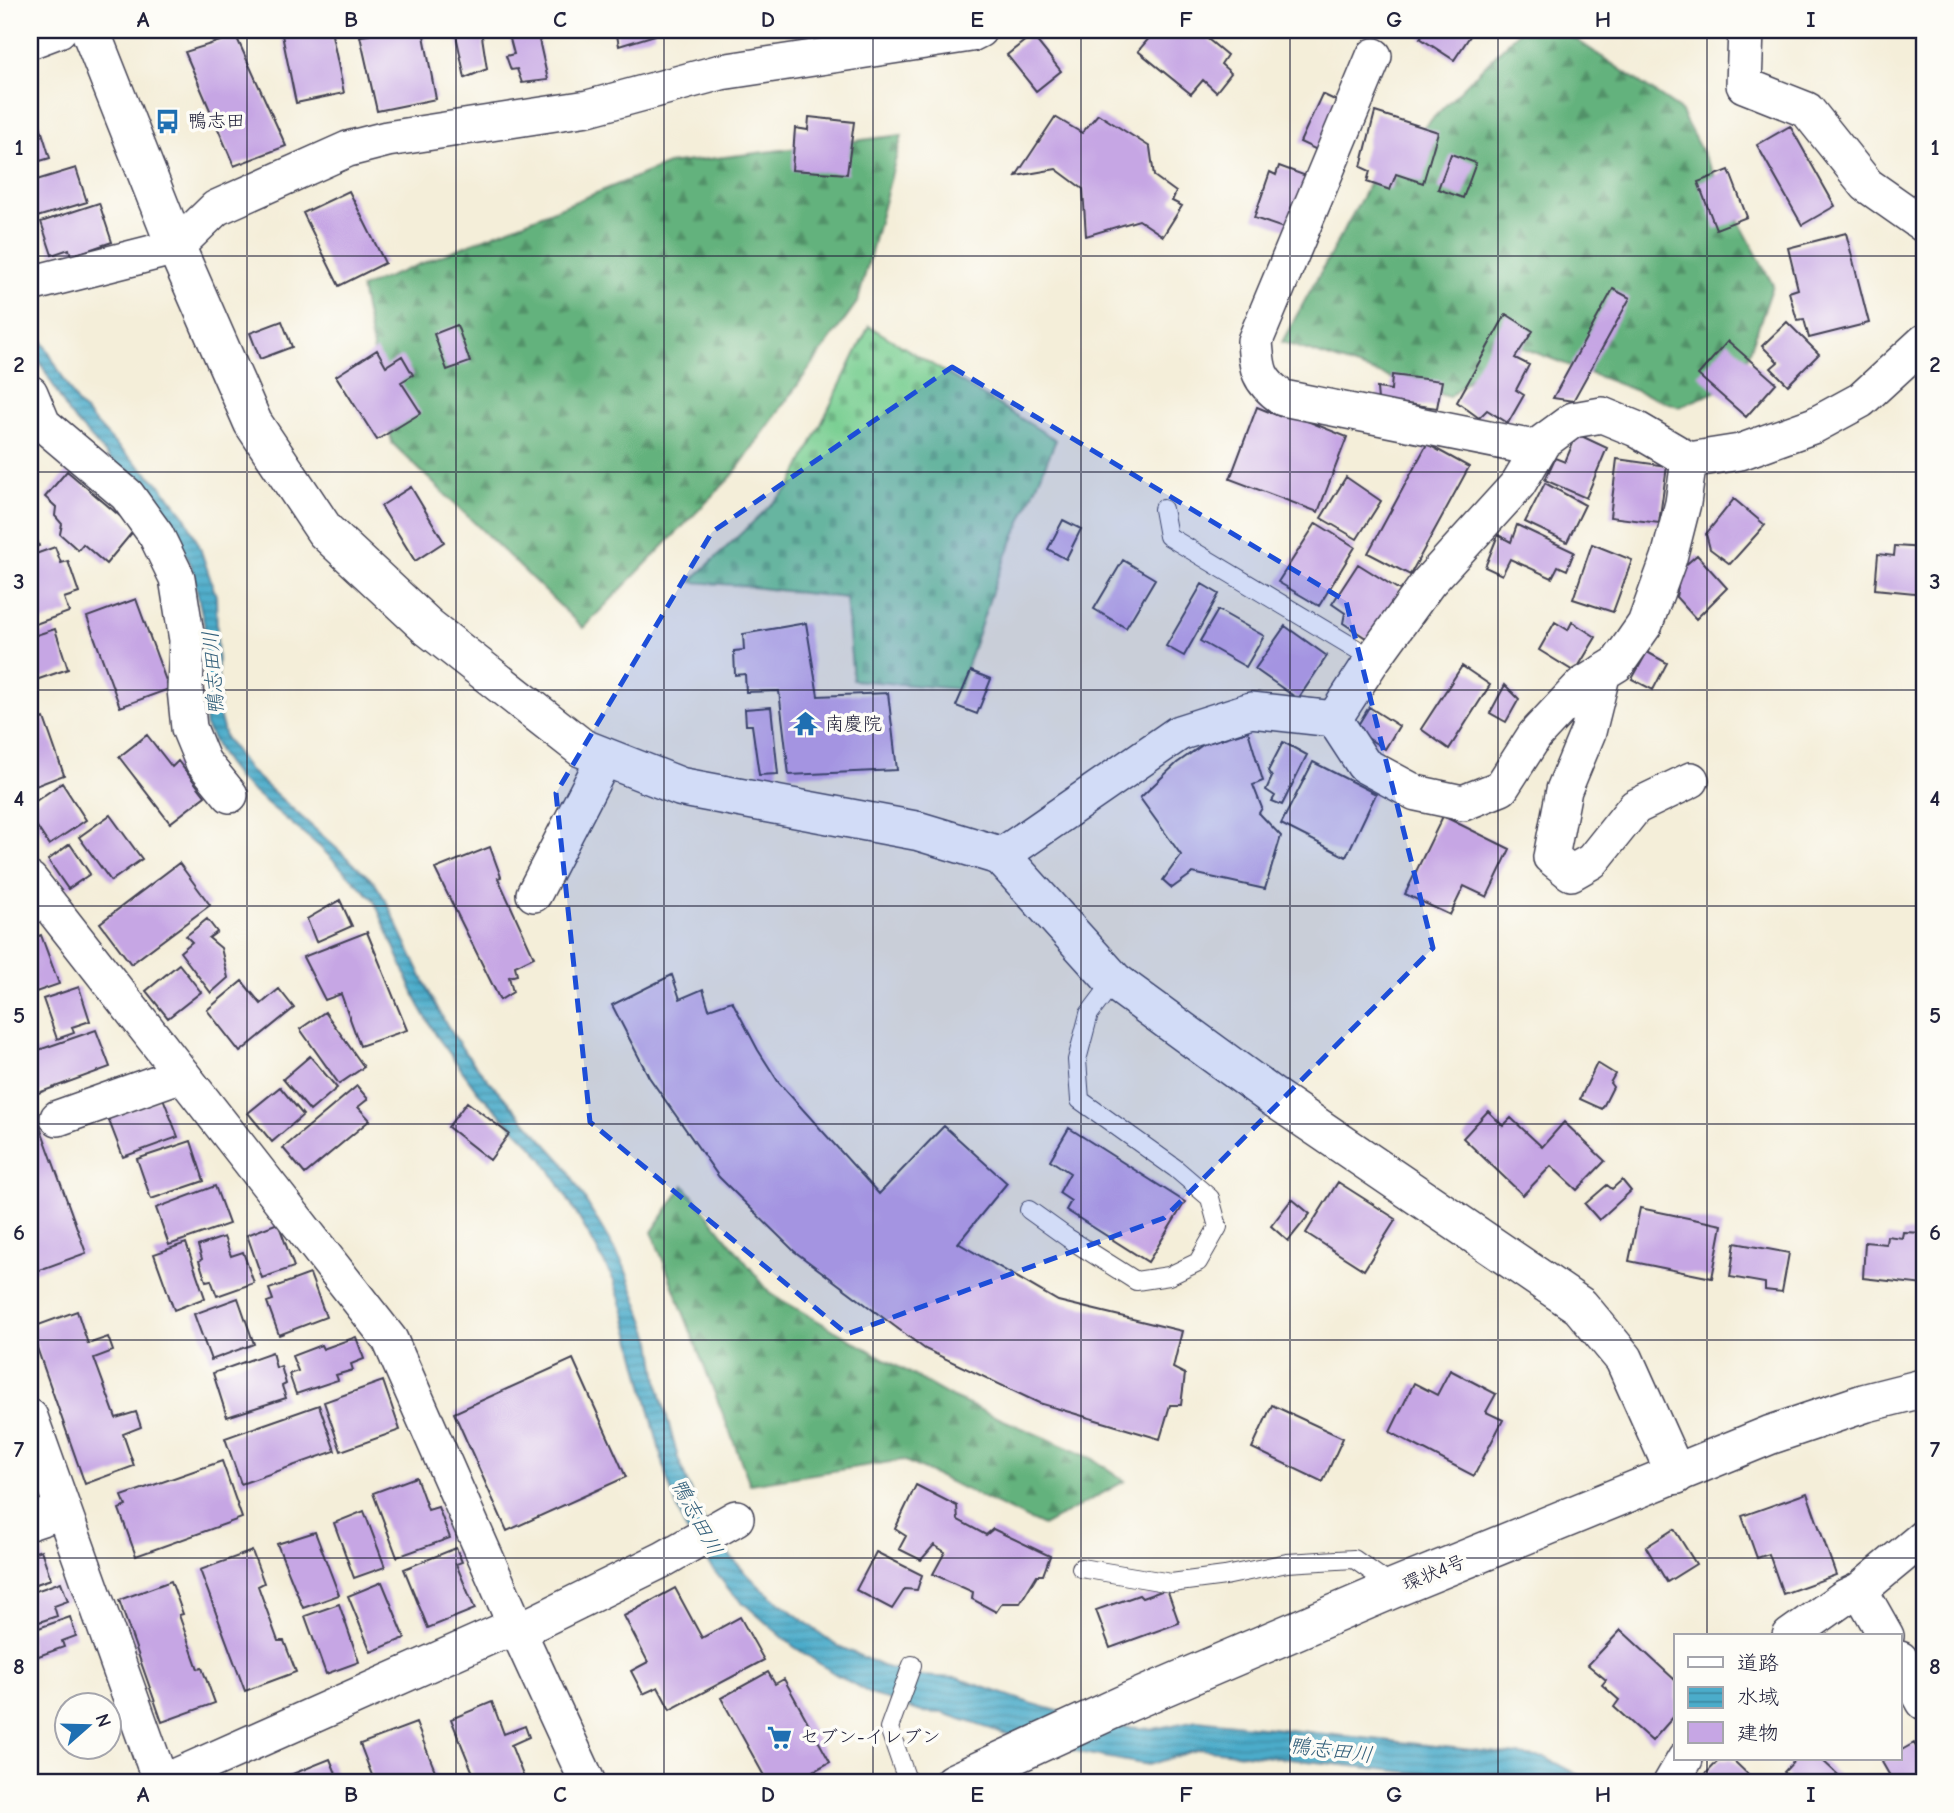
<svg xmlns="http://www.w3.org/2000/svg" width="1954" height="1813" font-family="'Comic Neue','Klee One',sans-serif">
	<defs>
		<pattern id="forest-firs" width="22" height="20" patternUnits="userSpaceOnUse" patternTransform="scale(1.75)"><rect width="22" height="20" fill="#63b27d"/><path d="M5 1l3.5 6h-7zM16 11l3.5 6h-7z" fill="#519068"/></pattern>
		<pattern id="cemetery-stones" width="16" height="16" patternUnits="userSpaceOnUse" patternTransform="scale(1.75)"><rect width="16" height="16" fill="#7acf93"/><path d="M2 7V4a2 2 0 0 1 4 0v3zM10 15v-3a2 2 0 0 1 4 0v3z" fill="#69b180"/></pattern>
		<pattern id="water-rules" width="6" height="5" patternUnits="userSpaceOnUse" patternTransform="scale(1.75)"><rect width="6" height="5" fill="#4bacca"/><path d="M0 2.5h6" fill="none" stroke="#3e8ca5"/></pattern>
	</defs>
	<rect width="100%" height="100%" fill="#fdfcf7"/>
	<filter id="ink" filterUnits="userSpaceOnUse"><feTurbulence type="fractalNoise" baseFrequency=".0143" numOctaves="2"/><feDisplacementMap in="SourceGraphic" scale="14" xChannelSelector="R" yChannelSelector="G"/><feConvolveMatrix kernelMatrix="1 2 1 2 8 2 1 2 1" color-interpolation-filters="sRGB"/></filter>
	<filter id="wash" filterUnits="userSpaceOnUse"><feTurbulence type="fractalNoise" baseFrequency=".00686" numOctaves="4" result="noise"/><feDisplacementMap in="SourceGraphic" scale="28" xChannelSelector="R" yChannelSelector="G"/><feGaussianBlur stdDeviation="1.57" result="paint"/><feColorMatrix in="noise" values="0 0 0 0 0 0 0 0 0 0 0 0 0 0 0 0 0 1.4 0 .05"/><feComposite in="paint" operator="in"/></filter>
	<g filter="url(#wash)">
		<rect width="100%" height="100%" fill="#f4eed9"/>
		<path fill="url(#forest-firs)" stroke="#426a5c" stroke-width="2" d="M1520,30H1562L1679,109L1773,285L1739,382L1679,407L1510,343L1449,397L1282,342L1371,181Z
			M902,135L858,301L732,476L583,628L392,443L361,288L668,164Z
			M684,1185L771,1294L953,1398L1093,1459L1125,1481L1043,1526L903,1460L750,1484L652,1232Z"/>
		<path fill="url(#cemetery-stones)" stroke="#4e7867" stroke-width="2" d="M869,326L1056,440L996,580L959,689L853,680L846,598L735,585L690,582L791,486Z"/>
		<path fill="url(#water-rules)" stroke="#366782" stroke-width="2" d="M30,319L77,403L116,445L159,484L184,515L199,545L216,596L219,714L225,737L249,770L374,882L386,901L431,996L445,1022L466,1054L489,1081L563,1162L624,1266L652,1341L659,1388L678,1458L699,1514L718,1542L739,1566L762,1589L834,1644L882,1666L917,1676L957,1678L1030,1703L1111,1726L1153,1729L1197,1720L1546,1758L1593,1783H1504L1200,1749L1148,1765L1088,1754L1003,1733L943,1713L921,1712L873,1695L835,1674L793,1646L732,1593L700,1553L684,1526L667,1479L626,1318L614,1281L590,1237L551,1171L535,1149L478,1092L436,1035L419,1005L374,900L320,847L238,779L221,755L205,724L204,623L191,565L159,502L115,464L69,414L30,344Z"/>
		<g id="blocks">
			<path fill="#c6a6e4" d="M281,30H331L344,93L296,103Z
				M368,30H423L436,99L377,111L360,36L369,35Z
				M455,30H481L487,69L465,78Z
				M616,30H655V35L619,46Z
				M802,30H847V31L804,39Z
				M1156,30H1197L1227,55L1221,64L1231,73L1216,92L1203,80L1191,94L1138,51Z
				M1426,30H1474L1454,60L1420,38Z
				M537,31L548,80L522,83L517,69L511,70L506,56L514,54L509,35Z
				M1032,35L1061,71L1036,91L1007,55Z
				M236,36L286,146L234,166L185,52Z
				M30,93L50,158L30,164Z
				M1322,94L1339,102L1317,150L1300,142Z
				M1375,112L1438,132L1423,183L1396,174L1390,190L1367,182L1370,171L1361,167Z
				M1098,114L1150,147L1154,176L1176,192L1172,201L1182,206L1163,236L1139,220L1086,236L1083,189L1056,169L1016,176L1055,117L1082,133Z
				M809,117L854,122L847,174L792,170L795,128L808,130Z
				M1790,126L1835,206L1802,225L1757,145Z
				M1451,154L1476,163L1463,198L1438,189Z
				M1279,166L1309,177L1289,230L1254,218L1270,172L1276,175Z
				M76,168L87,202L37,217L30,193V182Z
				M1729,170L1747,217L1716,229L1698,182Z
				M349,191L385,263L339,286L303,213Z
				M99,203L112,242L71,256L69,249L52,255L41,222Z
				M1846,233L1869,323L1809,338L1804,319L1797,320L1789,292L1798,289L1788,248Z
				M1613,289L1630,298L1573,401L1553,398Z
				M1506,314L1533,331L1515,358L1529,365L1516,390L1524,395L1508,423L1487,410L1479,418L1457,402Z
				M282,321L292,347L260,359L250,333Z
				M1787,322L1819,354L1788,385L1771,368L1778,362L1762,346Z
				M457,325L470,362L447,370L434,334Z
				M1728,341L1776,383L1746,417L1698,375Z
				M377,350L386,366L402,356L413,375L401,382L421,413L377,440L336,376Z
				M1392,375L1442,381L1437,408L1378,400L1377,388L1391,390Z
				M1257,407L1279,416L1280,410L1347,437L1318,512L1230,479Z
				M1577,434L1607,448L1586,498L1545,480L1555,458L1565,462Z
				M1427,444L1469,467L1410,575L1368,553Z
				M1617,459L1667,466L1659,523L1610,517Z
				M67,471L135,529L106,564L83,544L78,550L60,534L62,524L55,516L56,507L45,497Z
				M1346,477L1381,501L1357,539L1321,518Z
				M1545,483L1585,505L1567,542L1525,522Z
				M411,487L444,542L415,561L381,506Z
				M1734,499L1765,525L1730,564L1710,549L1706,534Z
				M1063,520L1081,529L1066,559L1048,549Z
				M30,521L39,546L30,549Z
				M1316,523L1355,547L1319,606L1278,582Z
				M1517,525L1574,552L1567,570L1558,566L1552,578L1510,559L1502,575L1485,567L1498,535L1511,542Z
				M1592,544L1632,560L1613,612L1573,599Z
				M1895,546L1924,548V594L1875,589L1878,554L1894,556Z
				M55,547L61,563L68,561L79,593L64,598L69,612L30,626V556Z
				M1697,555L1727,588L1696,619L1676,597L1681,569Z
				M1123,560L1155,579L1126,628L1094,609Z
				M1358,564L1401,591L1369,640L1343,623L1345,613L1332,604Z
				M1202,584L1219,594L1184,656L1166,646Z
				M136,599L169,689L120,707L87,617Z
				M1218,610L1264,636L1246,667L1200,641Z
				M1555,622L1568,630L1572,622L1596,637L1575,672L1539,650Z
				M806,623L818,696L888,693L897,770L789,775L779,691L746,692L745,674L735,675L734,651L744,650L743,634Z
				M1285,626L1327,656L1298,699L1255,669Z
				M55,629L68,669L30,682V637Z
				M1647,652L1667,663L1653,690L1632,679Z
				M1462,666L1490,685L1449,749L1421,729Z
				M971,671L991,679L977,714L956,706Z
				M1505,685L1519,699L1506,722L1490,713Z
				M771,707L778,774L759,775L752,725H746L745,709Z
				M1369,707L1399,726L1385,749L1355,730Z
				M44,718L64,775L30,788V723Z
				M1248,731L1263,781L1253,785L1262,808L1259,813L1281,836L1265,889L1193,873L1172,888L1163,880L1181,855L1140,798L1177,763L1204,744Z
				M147,735L172,767L178,761L205,796L170,823L119,757Z
				M1283,742L1307,755L1282,805L1272,801L1275,796L1266,790L1272,777L1268,771Z
				M1313,762L1376,794L1346,857L1281,824Z
				M62,783L86,820L49,845L30,816V805Z
				M110,815L142,859L111,881L79,837Z
				M1443,816L1510,849L1487,897L1464,886L1450,915L1405,894Z
				M70,844L90,874L68,889L48,860Z
				M490,847L501,877L498,878L534,957L515,966L517,975L509,977L513,992L500,1000L435,869Z
				M179,863L210,905L131,964L100,923Z
				M340,900L352,926L316,942L307,919Z
				M207,919L217,932L209,938L221,948L228,978L211,993L180,952L192,942L186,936Z
				M367,932L407,1030L360,1046L341,994L325,1000L303,957Z
				M41,935L59,984L30,994V939Z
				M179,964L201,992L168,1018L146,991Z
				M672,975L680,999L703,989L709,1009L732,1001L758,1050L779,1083L879,1194L944,1126L1007,1183L958,1243L1058,1301L1182,1331L1173,1368L1185,1374L1181,1405H1170L1160,1439L1039,1403L925,1349L794,1251L719,1177L649,1077L612,1005Z
				M242,981L261,1004L279,989L294,1008L240,1052L207,1010Z
				M79,987L90,1021L72,1027L74,1033L57,1039L43,999Z
				M325,1012L364,1067L339,1084L300,1029Z
				M96,1030L110,1067L30,1096V1053Z
				M310,1056L337,1088L310,1111L283,1079Z
				M1597,1063L1615,1074L1610,1083L1613,1087L1602,1109L1580,1099Z
				M357,1086L368,1099L358,1107L370,1120L305,1174L283,1148Z
				M280,1087L303,1115L272,1142L248,1113Z
				M163,1098L178,1137L123,1157L108,1118Z
				M467,1102L509,1134L490,1160L448,1127Z
				M34,1110L86,1253L34,1272L30,1261V1111Z
				M1488,1111L1503,1126L1511,1118L1542,1147L1564,1122L1605,1161L1577,1190L1551,1166L1523,1195L1463,1138Z
				M1069,1128L1185,1202L1148,1262L1066,1210L1071,1201L1059,1193L1070,1173L1050,1160Z
				M191,1141L204,1181L151,1199L137,1159Z
				M1622,1180L1631,1191L1599,1220L1585,1204L1607,1185L1612,1189Z
				M1338,1182L1396,1219L1364,1270L1306,1233Z
				M215,1186L229,1224L169,1245L156,1208Z
				M1292,1199L1310,1214L1288,1241L1271,1226Z
				M1640,1208L1722,1225L1712,1278L1629,1261Z
				M278,1223L294,1267L262,1278L247,1235Z
				M1903,1232L1924,1233V1285L1863,1278L1865,1242L1886,1244L1887,1236L1902,1238Z
				M224,1237L231,1256L243,1252L254,1283L217,1296L211,1280L206,1281L199,1261L202,1259L198,1246Z
				M186,1243L205,1298L174,1310L154,1254Z
				M1735,1243L1789,1253L1782,1292L1765,1290V1283L1730,1277Z
				M310,1274L326,1317L279,1335L267,1302L273,1300L269,1289Z
				M238,1298L254,1344L211,1360L194,1314Z
				M77,1311L88,1344L108,1337L113,1351L94,1358L116,1418L136,1412L141,1427L123,1434L134,1466L85,1484L30,1328Z
				M356,1337L364,1359L351,1364L353,1370L336,1375L338,1380L296,1394L289,1374L298,1371L292,1356L321,1345L323,1349Z
				M272,1352L276,1368L281,1366L286,1384L282,1386L286,1398L227,1417L213,1373Z
				M573,1359L626,1477L507,1531L454,1413Z
				M1450,1370L1496,1394L1486,1412L1503,1420L1474,1476L1390,1432L1414,1383L1437,1395Z
				M383,1381L400,1430L341,1451L324,1402Z
				M319,1405L335,1451L241,1484L225,1438Z
				M1272,1405L1343,1438L1323,1482L1252,1448Z
				M222,1461L242,1518L136,1556L119,1509L126,1506L122,1496Z
				M416,1477L428,1510L438,1507L450,1538L397,1557L373,1493Z
				M916,1485L957,1506L958,1520L986,1535L993,1529L1050,1556L1043,1575H1037L1020,1603H1002L996,1612L972,1599L973,1592L933,1574L945,1552L934,1545L921,1560L899,1549L906,1536L895,1529Z
				M1807,1493L1836,1575L1783,1594L1769,1554L1757,1558L1742,1516Z
				M364,1511L385,1567L354,1578L334,1523Z
				M1674,1529L1696,1564L1667,1582L1646,1547Z
				M315,1532L339,1595L303,1608L277,1544Z
				M30,1548L32,1553L41,1550L51,1579L30,1586Z
				M456,1548L462,1562L456,1564L475,1609L428,1628L404,1569Z
				M252,1551L264,1583L258,1586L278,1641H284L296,1672L245,1691L200,1570Z
				M876,1552L922,1575L917,1590L905,1589L892,1609L856,1590Z
				M171,1581L183,1614L179,1615L198,1669L202,1668L215,1703L162,1722L119,1600Z
				M61,1582L68,1601L54,1606L57,1616L30,1625V1593Z
				M382,1582L405,1638L371,1652L348,1596Z
				M675,1588L702,1638L740,1617L764,1660L670,1710L658,1687L643,1694L631,1671L648,1662L624,1616Z
				M1167,1589L1179,1623L1110,1648L1096,1610L1139,1595L1142,1598Z
				M339,1604L359,1662L326,1674L305,1616Z
				M70,1617L76,1636L62,1641L64,1647L30,1659V1631Z
				M1621,1630L1676,1681V1714L1652,1741L1614,1707L1619,1700L1602,1685L1606,1680L1588,1665Z
				M768,1672L775,1684L784,1679L830,1762L792,1783H768L721,1698Z
				M492,1702L504,1734L525,1726L529,1737L511,1745L526,1783H477L451,1719Z
				M416,1723L439,1781L433,1783H375L360,1744Z
				M1914,1743L1919,1752L1924,1749V1783H1894L1882,1762L1887,1759H1900V1751Z
				M330,1759L340,1783H270Z
				M1720,1759H1732L1757,1783H1697Z
				M1796,1759H1821L1847,1783H1795L1784,1772Z"/>
		</g>
	</g>
	<g filter="url(#ink)">
		<use href="#blocks" fill-opacity="0" stroke="#424153" stroke-width="2"/>
		<g fill="none" stroke-linecap="round" stroke-linejoin="round">
			<defs>
				<path id="service" d="M1163,509L1168,536L1373,659
					M1029,1210L1068,1238L1136,1281L1169,1276L1198,1262L1218,1227L1210,1198L1175,1168L1080,1100L1077,1060L1089,1014L1114,981
					M1081,1568L1171,1583L1225,1576L1287,1563L1354,1559L1395,1588
					M908,1783L889,1728L912,1665"/>
				<path id="minor" d="M1746,30L1744,85L1807,110L1867,185L1924,225
					M30,41L59,30
					M1374,56L1255,341C1257,370 1258,381 1283,398L1539,449
					M30,284L176,247L216,208L348,149L387,139L588,108L721,72L971,34L979,30
					M30,393L43,424L127,495L156,535L177,578L187,640L185,689L189,728L203,762L230,795
					M1603,672L1588,732L1564,790L1551,857L1571,873L1592,861L1635,807L1691,780
					M1334,719L1364,765L1416,793L1463,803L1501,788L1535,735L1581,686L1617,664L1645,624L1669,558L1683,503L1689,460
					M1001,856L1179,733L1251,710L1334,719L1373,659L1428,583L1518,484L1543,442L1573,420L1602,415L1636,429L1689,460L1740,452L1815,425L1861,400L1924,342
					M30,880L390,1340L518,1631L588,1783
					M534,894L605,757
					M58,1118L182,1074
					M30,1417L161,1783
					M30,1522L63,1511
					M1860,1590L1886,1636
					M1790,1636L1845,1597L1860,1590L1924,1537
					M1900,1659L1924,1702
					M161,1783L498,1633L518,1631L664,1559L736,1518
					M1671,1783L1685,1759"/>
				<path id="tertiary" d="M90,30L176,247L253,423L325,531L428,627L582,748L681,787L918,831L1001,856L1114,981L1273,1097L1580,1306L1624,1359L1676,1475"/>
				<path id="primary" d="M953,1783L1129,1702L1395,1588L1770,1435L1865,1403L1924,1388"/>
			</defs>
			<use href="#service" stroke="#424153" stroke-width="20"/>
			<use href="#minor" stroke="#424153" stroke-width="38"/>
			<use href="#tertiary" stroke="#424153" stroke-width="41"/>
			<use href="#primary" stroke="#424153" stroke-width="41"/>
			<use href="#service" stroke="#fff" stroke-width="18"/>
			<use href="#minor" stroke="#fff" stroke-width="35"/>
			<use href="#tertiary" stroke="#fff" stroke-width="38"/>
			<use href="#primary" stroke="#fff" stroke-width="38"/>
		</g>
	</g>
	<path fill="#1d4ed8" fill-opacity="0.2" stroke="#1d4ed8" stroke-width="5" stroke-dasharray="14 9" stroke-linejoin="round" d="M952,367L1346,601L1433,948L1164,1218L847,1334L590,1122L556,793L712,532Z"/>
	<path fill="none" stroke="#22223b" stroke-width="2" stroke-opacity="0.55" d="M247,30V1783M456,30V1783M664,30V1783M873,30V1783M1081,30V1783M1290,30V1783M1498,30V1783M1707,30V1636M30,256H1924M30,472H1924M30,690H1924M30,906H1924M30,1124H1924M30,1340H1924M30,1558H1924M1707,1759V1783"/>
	<defs>
		<symbol id="bus-bare" viewBox="-9 -9 18 18"><path d="M-5-6H5V4H4V6H2V4H-2V6H-4V4H-5ZM-3.5-4V0h7V-4ZM-3.5 1.2v1.5H-2V1.2ZM2 1.2v1.5H3.5V1.2Z" fill="#1f6fb2" stroke="#fdfcf7" stroke-width="2.5" paint-order="stroke"/></symbol>
		<symbol id="temple-bare" viewBox="-9 -9 18 18"><path d="M0-6L5-2H3V0L6.5 2.5H4V6H1.5V3h-3V6H-4V2.5H-6.5L-3 0V-2H-5Z" fill="#1f6fb2" stroke="#fdfcf7" stroke-width="2.5" paint-order="stroke"/></symbol>
		<symbol id="supermarket-bare" viewBox="-9 -9 18 18"><path d="M-6-5.5h2.5l.6 2H6L4.5 2H-2.5L-4.4-4H-6ZM-1.5 3.2a1.3 1.3 0 1 0 .1 0ZM3 3.2a1.3 1.3 0 1 0 .1 0Z" fill="#1f6fb2" stroke="#fdfcf7" stroke-width="2.5" paint-order="stroke"/></symbol>
	</defs>
	<g fill-rule="evenodd">
		<use href="#bus-bare" x="150" y="104" width="35" height="35"/>
		<use href="#temple-bare" x="788" y="706" width="35" height="35"/>
		<use href="#supermarket-bare" x="762" y="1720" width="35" height="35"/>
	</g>
	<g text-anchor="middle" dominant-baseline="central" stroke-width="7" stroke-linejoin="round" paint-order="stroke">
		<g font-size="19" fill="#22223b" stroke="#fdfcf7" text-anchor="start">
			<text x="188" y="121">鴨志田</text>
			<text x="825" y="724">南慶院</text>
			<text x="800" y="1737">セブン-イレブン</text>
		</g>
		<g font-size="19" fill="#22223b" stroke="#fdfcf7">
			<text transform="translate(1434 1573) rotate(-22)">環状4号</text>
		</g>
		<g font-size="21" font-style="italic" fill="#34607b" stroke="#fdfcf7">
			<text transform="translate(213 673) rotate(-94)">鴨志田川</text>
			<text transform="translate(697 1517) rotate(62)">鴨志田川</text>
			<text transform="translate(1331 1750) rotate(7)">鴨志田川</text>
		</g>
	</g>
	<rect width="1954" height="1813" fill="none" stroke="#fdfcf7" stroke-width="77"/>
	<rect x="1674" y="1634" width="228" height="126" fill="#fdfcf7" stroke="#a5a5ac" stroke-width="2"/>
	<rect x="1688" y="1657" width="35" height="10" fill="#ffffff" stroke="#a5a5ac" stroke-width="2"/>
	<text x="1737" y="1670" font-size="21" fill="#22223b">道路</text>
	<rect x="1688" y="1687" width="35" height="21" fill="url(#water-rules)" stroke="#a5a5ac" stroke-width="2"/>
	<text x="1737" y="1704" font-size="21" fill="#22223b">水域</text>
	<rect x="1688" y="1722" width="35" height="21" fill="#c6a6e4" stroke="#a5a5ac" stroke-width="2"/>
	<text x="1737" y="1740" font-size="21" fill="#22223b">建物</text>
	<g transform="translate(88 1726) rotate(70)"><circle r="33" fill="#fdfcf7" stroke="#a5a5ac" stroke-width="2"/>
	<path d="M0-5L12 26L0 18L-12 26Z" fill="#1f6fb2"/>
	<text y="-10" font-size="19" font-weight="bold" text-anchor="middle" fill="#22223b">N</text>
	</g>
	<rect x="38" y="38" width="1878" height="1736" fill="none" stroke="#22223b" stroke-width="2.5"/>
	<g font-size="23" text-anchor="middle" font-weight="bold" fill="#22223b">
		<text x="143" y="27">A</text>
		<text x="351" y="27">B</text>
		<text x="560" y="27">C</text>
		<text x="768" y="27">D</text>
		<text x="977" y="27">E</text>
		<text x="1186" y="27">F</text>
		<text x="1394" y="27">G</text>
		<text x="1603" y="27">H</text>
		<text x="1811" y="27">I</text>
		<text x="19" y="155">1</text>
		<text x="1935" y="155">1</text>
		<text x="19" y="372">2</text>
		<text x="1935" y="372">2</text>
		<text x="19" y="589">3</text>
		<text x="1935" y="589">3</text>
		<text x="19" y="806">4</text>
		<text x="1935" y="806">4</text>
		<text x="19" y="1023">5</text>
		<text x="1935" y="1023">5</text>
		<text x="19" y="1240">6</text>
		<text x="1935" y="1240">6</text>
		<text x="19" y="1457">7</text>
		<text x="1935" y="1457">7</text>
		<text x="19" y="1674">8</text>
		<text x="1935" y="1674">8</text>
		<text x="143" y="1802">A</text>
		<text x="351" y="1802">B</text>
		<text x="560" y="1802">C</text>
		<text x="768" y="1802">D</text>
		<text x="977" y="1802">E</text>
		<text x="1186" y="1802">F</text>
		<text x="1394" y="1802">G</text>
		<text x="1603" y="1802">H</text>
		<text x="1811" y="1802">I</text>
	</g>
</svg>
